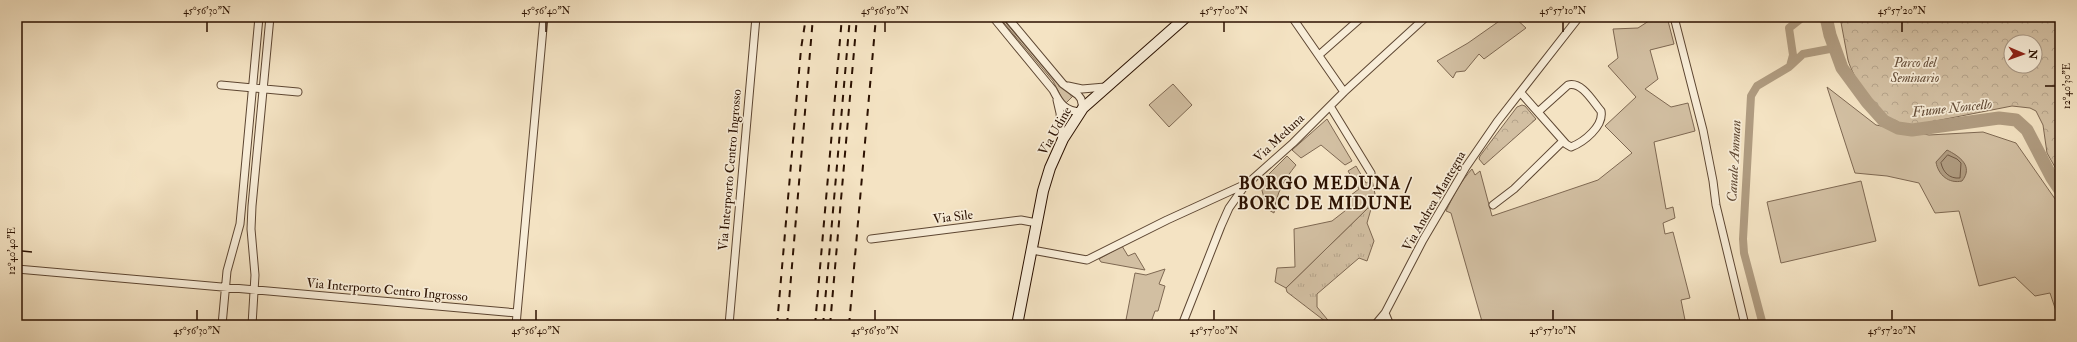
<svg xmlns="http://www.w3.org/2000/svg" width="2077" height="342" font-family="'IM FELL Double Pica',serif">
	<defs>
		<pattern id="grass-tufts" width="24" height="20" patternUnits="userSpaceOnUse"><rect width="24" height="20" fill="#d2bfa2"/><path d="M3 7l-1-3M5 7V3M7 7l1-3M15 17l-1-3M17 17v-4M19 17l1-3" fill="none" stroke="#b4a38a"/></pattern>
		<pattern id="park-crowns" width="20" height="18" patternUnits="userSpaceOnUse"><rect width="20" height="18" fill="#d2bfa2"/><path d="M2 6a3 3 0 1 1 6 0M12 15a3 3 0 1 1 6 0" fill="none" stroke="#b4a38a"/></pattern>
	</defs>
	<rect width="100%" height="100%" fill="#f4e3c3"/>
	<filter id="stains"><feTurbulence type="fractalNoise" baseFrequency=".005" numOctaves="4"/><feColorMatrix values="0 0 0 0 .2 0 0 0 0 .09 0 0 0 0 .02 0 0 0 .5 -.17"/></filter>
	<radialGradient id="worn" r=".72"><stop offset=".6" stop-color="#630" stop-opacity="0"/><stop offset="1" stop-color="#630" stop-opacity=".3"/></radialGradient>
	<path fill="url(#grass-tufts)" stroke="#7e6852" d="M999,17H1001L1056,82L1073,96L1065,104L1053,81Z
		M1368,208L1371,209L1367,223L1374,241L1367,261L1359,258L1317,294V307L1332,325H1330L1287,292L1286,288Z"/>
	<path fill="url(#park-crowns)" stroke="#7e6852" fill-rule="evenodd" d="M1840,17H2060V176L2047,153L2043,125L2036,111L2030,108L2012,106L1915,125C1905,125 1896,125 1888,119C1874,108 1853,78 1848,60C1845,46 1843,31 1840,17ZM2011,42H2035V66H2011Z
		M1522,105L1525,106L1536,119L1484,165L1479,159L1480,156L1517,107Z"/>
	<path fill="#d2bfa2" stroke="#7e6852" d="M1505,17H1514L1526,28L1484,59L1479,54L1465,71L1456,72L1453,78L1437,61L1468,43Z
		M1655,17H1667L1674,44L1650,50L1658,79L1645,89L1671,107L1688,103L1695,131L1654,142L1666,209L1673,207L1675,218L1663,223L1665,234L1673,232L1690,298L1681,300L1686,325H1483L1451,213L1446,211C1453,196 1461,181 1472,169L1475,175L1480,171L1492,216L1598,180L1632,153L1605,126L1636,97L1608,66L1618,58L1613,29L1638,28Z
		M1173,84L1192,105L1169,127L1149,105Z
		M1827,87L1876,125L1929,135L1983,132L2016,143L2060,206V323L2050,293L2035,296L2015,277L1979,286L1959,211L1935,213L1919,183L1887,176L1855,173Z
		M1327,119L1352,161L1345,165L1321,145L1301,158L1292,150Z
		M1287,156L1296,165C1284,180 1276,193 1274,213L1267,209L1260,183Z
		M1356,166L1366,183L1372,180L1375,194L1368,208L1286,288L1275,282L1277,268L1295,267L1294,229L1332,221L1350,207V200L1347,198L1359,189L1348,171Z
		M1861,181L1876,241L1781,263L1767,202Z
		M1122,246L1128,256L1135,253L1145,270L1101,262L1099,259Z
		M1165,269L1159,284L1165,286L1158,311H1155L1150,325H1125L1135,273L1146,275Z"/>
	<path fill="#b09c81" stroke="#7b644e" d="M1947,150C1959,156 1974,166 1962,181C1949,184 1938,175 1936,162Z"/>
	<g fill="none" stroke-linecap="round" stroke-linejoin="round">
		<path stroke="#6e5641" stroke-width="1" d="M1948,155L1957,159L1961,163L1960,178C1949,179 1943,172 1941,163Z"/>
		<path stroke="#b09c81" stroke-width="8" d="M1790,66L1793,55L1789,28L1803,17
			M1763,325L1744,253L1743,239L1751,96L1757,86L1789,67L1803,54L1835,48"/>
		<path stroke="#b09c81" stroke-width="13" d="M1826,17L1830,35L1842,68L1867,102L1884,121L1898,128L1912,130L1999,118L2016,120L2027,130L2052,178L2060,190"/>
		<defs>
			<path id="street" d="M993,17L1053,90C1060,104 1065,111 1081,112
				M1007,17L1063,84L1078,95L1081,99L1083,108
				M1292,17L1344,92
				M1674,17L1703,130L1713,181L1716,205L1745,325
				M1319,55L1362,17
				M221,85L298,92
				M1068,86L1082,89L1105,87
				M1521,93L1566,144L1571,147C1584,142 1604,126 1601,111C1593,102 1582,81 1568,85L1538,112
				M1057,100L1060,113L1062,141
				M1330,106L1371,173
				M1493,205L1514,189L1563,141
				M871,239L1021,220L1037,223
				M1032,250L1087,260L1167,220L1248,183L1293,143L1344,92L1426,17
				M17,269L517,313
				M1385,313L1390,325
				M222,325L227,271L240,224L259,17
				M252,325L255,275L251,229L252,206L270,17
				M516,325L544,17
				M729,325L756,17
				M1182,325L1221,226L1229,208L1246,184
				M1375,325L1385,313L1423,240L1466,167L1497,122L1579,17"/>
			<path id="secondary" d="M1017,325L1043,191L1050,168L1063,139L1083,108L1186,17"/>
		</defs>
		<use href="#street" stroke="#5d4632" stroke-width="9"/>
		<use href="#secondary" stroke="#2b1101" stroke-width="12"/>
		<use href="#street" stroke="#f8edd8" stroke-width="7"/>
		<use href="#secondary" stroke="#f8edd8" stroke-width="10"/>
		<path stroke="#2b1101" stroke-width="2" stroke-dasharray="7 7" stroke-linecap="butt" d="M777,325L801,49L806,17
			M787,325L813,17
			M815,325L842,17
			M823,325L850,17
			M830,325L857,17
			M849,325L876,17"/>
	</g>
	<path fill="none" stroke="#2b1101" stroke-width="1.5" d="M207,32V22M546,32V22M885,32V22M1224,32V22M1563,32V22M1902,32V22M2045,86H2055M22,251L32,252M197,320V310M536,320V310M875,320V310M1214,320V310M1553,320V310M1892,320V310"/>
	<g text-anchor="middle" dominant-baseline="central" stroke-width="3.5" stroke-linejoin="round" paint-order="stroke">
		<g font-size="13" font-style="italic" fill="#654e39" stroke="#f8edd8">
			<text x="1915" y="63">Parco del<tspan x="1915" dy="15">Seminario</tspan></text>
		</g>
		<g font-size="13" fill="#2b1101" stroke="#f8edd8">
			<text transform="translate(1055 131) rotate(-60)">Via Udine</text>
			<text transform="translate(1279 138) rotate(-43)">Via Meduna</text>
			<text transform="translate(730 170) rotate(-85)">Via Interporto Centro Ingrosso</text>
			<text transform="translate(1434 201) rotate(-60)">Via Andrea Mantegna</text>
			<text transform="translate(953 217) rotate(-7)">Via Sile</text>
			<text transform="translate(387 290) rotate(5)">Via Interporto Centro Ingrosso</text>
		</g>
		<g font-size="14" font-style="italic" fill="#604934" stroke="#f8edd8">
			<text transform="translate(1952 108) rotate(-6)">Fiume Noncello</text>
			<text transform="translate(1734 161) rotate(-87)">Canale Amman</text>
		</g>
		<g font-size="17" font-weight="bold" letter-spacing="1" fill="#2b1101" stroke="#f8edd8">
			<text x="1325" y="183">BORGO MEDUNA /<tspan x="1325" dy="20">BORC DE MIDUNE</tspan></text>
		</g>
	</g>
	<rect width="2077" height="342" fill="none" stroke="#f4e3c3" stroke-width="44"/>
	<g transform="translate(2023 54) rotate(92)"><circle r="19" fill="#f8edd8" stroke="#a69582"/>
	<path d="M0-3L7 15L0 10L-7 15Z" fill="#8f2418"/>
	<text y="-6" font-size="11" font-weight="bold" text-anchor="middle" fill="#2b1101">N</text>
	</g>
	<rect x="22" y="22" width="2033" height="298" fill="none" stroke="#2b1101" stroke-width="1.5"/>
	<g font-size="10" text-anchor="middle" fill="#2b1101">
		<text x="207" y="14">45°56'30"N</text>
		<text x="546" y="14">45°56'40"N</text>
		<text x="885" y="14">45°56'50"N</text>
		<text x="1224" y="14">45°57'00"N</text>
		<text x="1563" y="14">45°57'10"N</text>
		<text x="1902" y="14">45°57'20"N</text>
		<text transform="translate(2066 86) rotate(-90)" y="4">12°40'30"E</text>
		<text transform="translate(11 251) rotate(-90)" y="4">12°40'40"E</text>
		<text x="197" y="334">45°56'30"N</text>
		<text x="536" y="334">45°56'40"N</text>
		<text x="875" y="334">45°56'50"N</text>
		<text x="1214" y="334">45°57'00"N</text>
		<text x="1553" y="334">45°57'10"N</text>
		<text x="1892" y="334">45°57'20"N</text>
	</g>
	<rect width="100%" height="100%" filter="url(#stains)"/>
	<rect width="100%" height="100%" fill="url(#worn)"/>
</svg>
